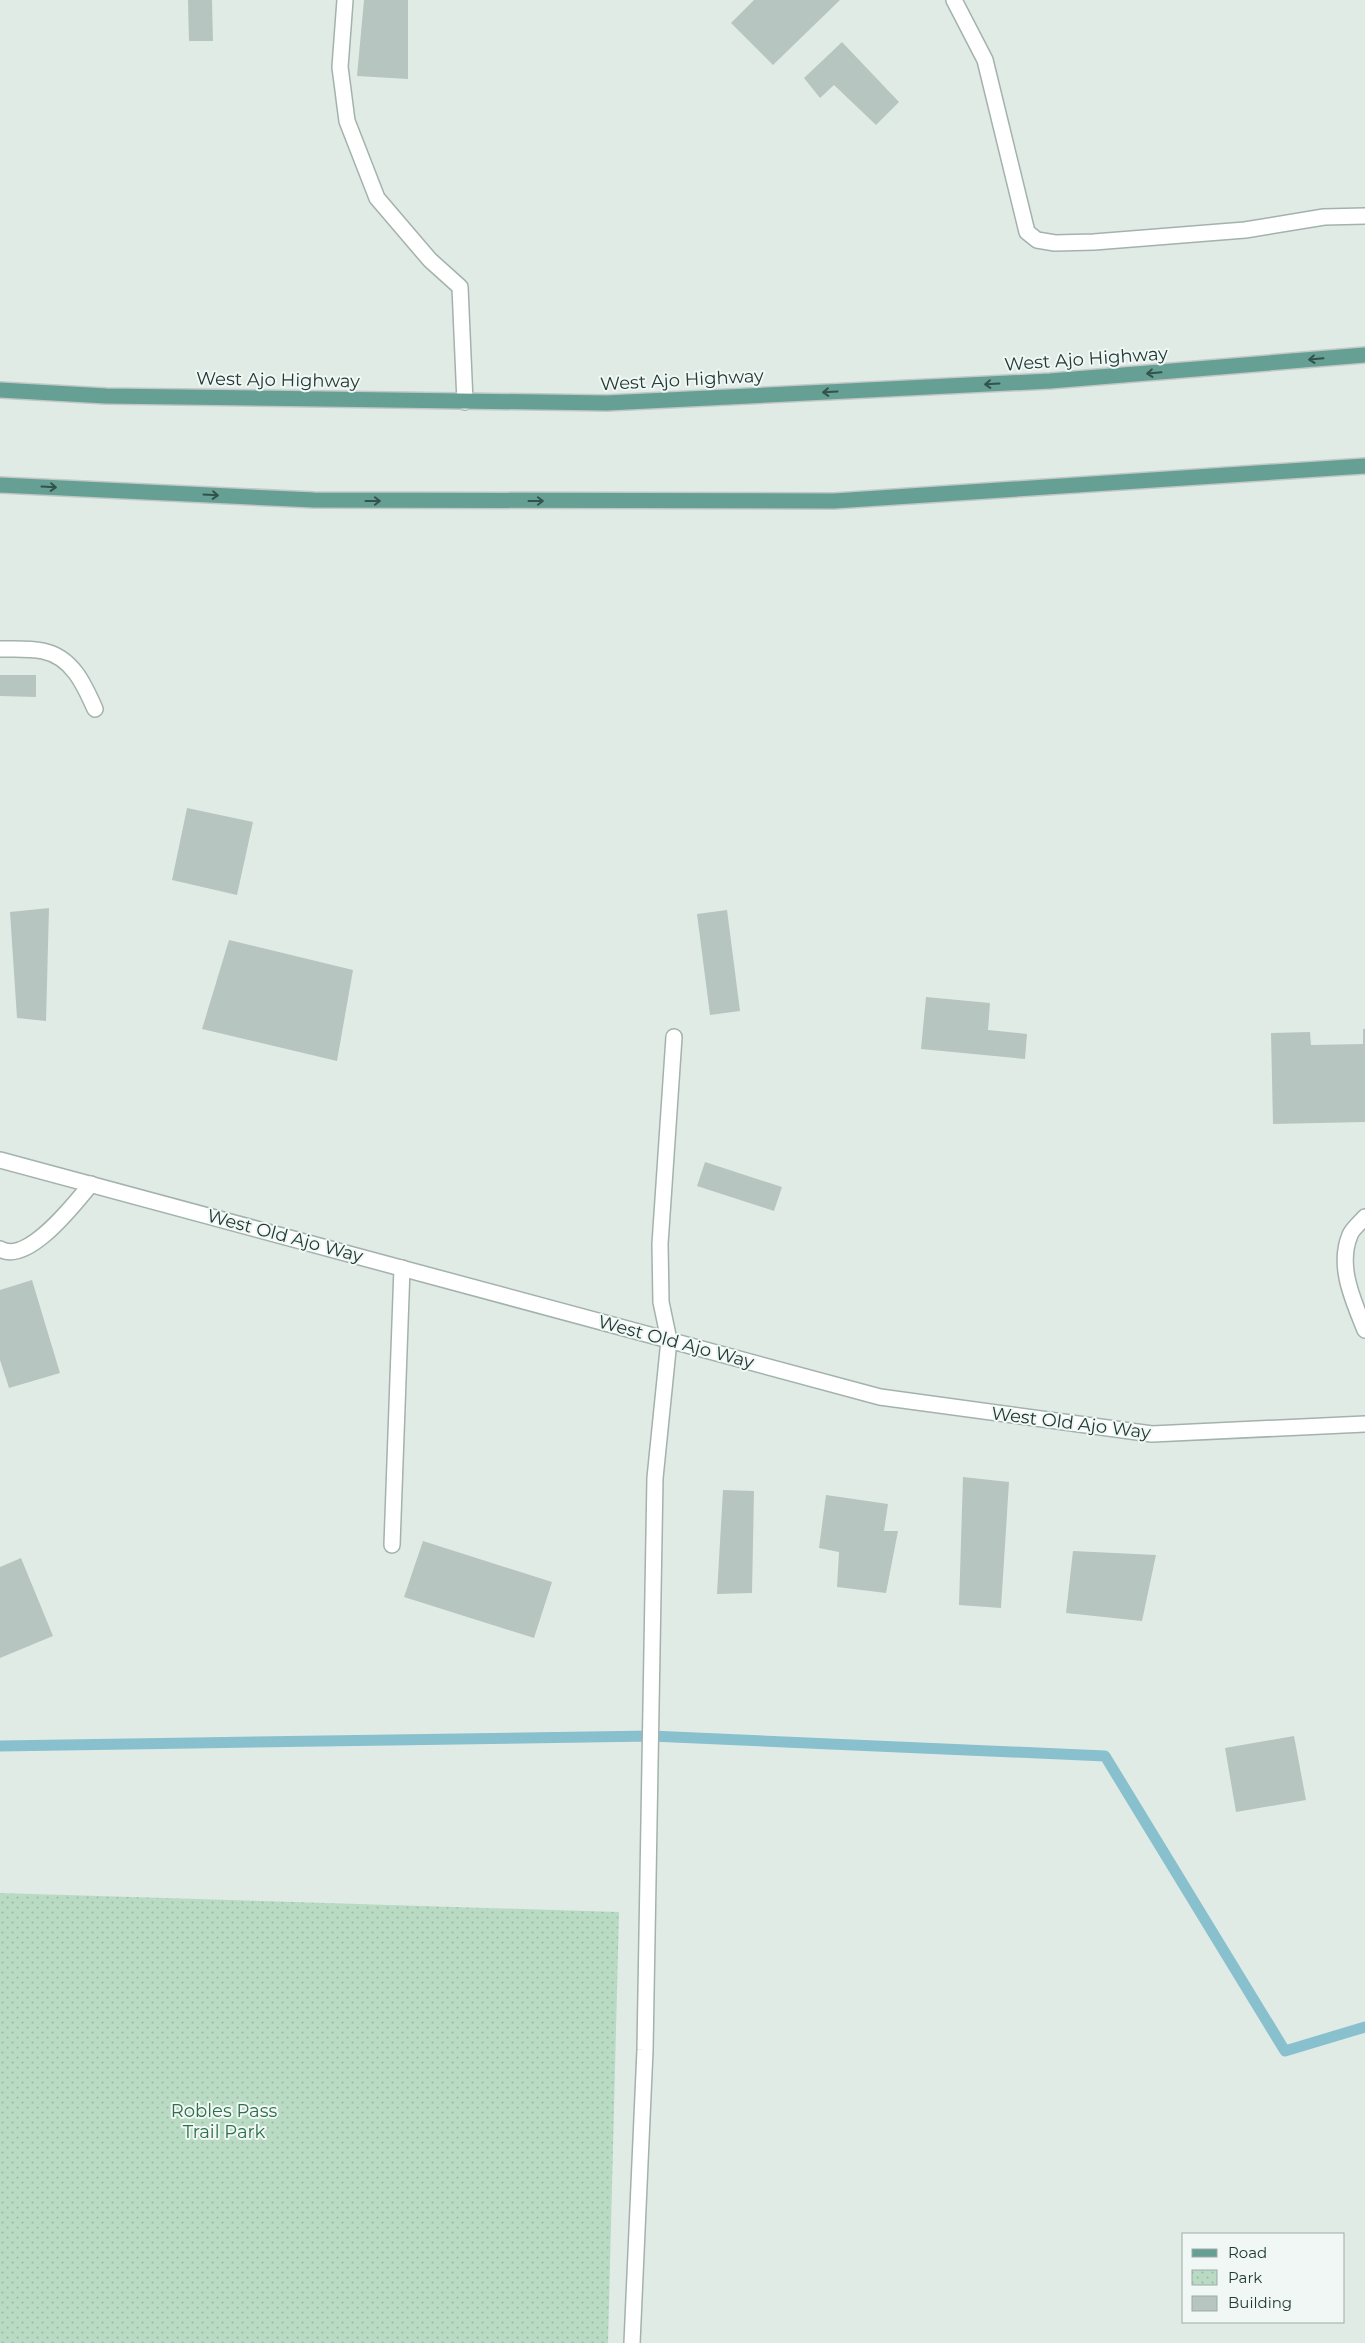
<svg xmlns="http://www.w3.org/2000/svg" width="1365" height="2343" font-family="Montserrat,sans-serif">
	<defs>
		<pattern id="park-dots" width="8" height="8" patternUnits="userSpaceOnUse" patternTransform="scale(1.25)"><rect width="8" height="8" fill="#b9dbc4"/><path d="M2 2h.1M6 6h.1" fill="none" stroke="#9fbda9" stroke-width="1.8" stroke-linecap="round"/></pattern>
	</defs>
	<rect width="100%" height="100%" fill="#e0ebe6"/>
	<path fill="url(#park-dots)" d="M0,1893L619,1912L608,2343H0Z"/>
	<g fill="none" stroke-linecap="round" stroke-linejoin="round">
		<path stroke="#89c0ce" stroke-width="11" d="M0,1746L651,1736L1105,1756L1285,2051L1365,2027"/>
	</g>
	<path fill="#b6c5c0" d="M188,0H212L213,41H189Z
		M364,0H408V79L357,76Z
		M754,0H840L773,65L731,23Z
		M842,42L899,102L876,125L834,85L820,98L804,78Z
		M0,675H36V697L0,696Z
		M187,808L253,822L237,895L172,880Z
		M49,908L46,1021L17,1018L10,912Z
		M727,910L740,1011L710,1015L697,914Z
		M229,940L353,970L337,1061L202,1029Z
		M926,997L990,1003L988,1030L1027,1034L1025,1059L921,1049Z
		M1363,1029H1365V1122L1273,1124L1271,1033L1310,1032L1311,1045L1363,1044Z
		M705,1162L782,1187L774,1211L697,1186Z
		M32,1280L60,1373L9,1388L0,1360V1290Z
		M963,1477L1009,1482L1001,1608L959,1605Z
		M723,1490L754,1491L752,1593L717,1594Z
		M826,1495L888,1504L884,1531H898L886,1593L837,1587L839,1552L819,1548Z
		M423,1541L552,1582L534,1638L404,1597Z
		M1073,1551L1156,1555L1142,1621L1066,1613Z
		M21,1558L53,1636L0,1658V1567Z
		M1294,1736L1306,1800L1236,1812L1225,1748Z"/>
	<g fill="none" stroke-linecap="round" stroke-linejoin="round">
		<defs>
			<path id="lane" d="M345,0L340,67L347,121L377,198L430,260L460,287L465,402
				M954,0L985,60L1027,232L1037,240L1055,243L1094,242L1245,230L1324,217L1365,216
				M0,649C14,649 29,648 43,651C72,657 84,684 95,709
				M1365,1217C1360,1223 1352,1229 1350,1235C1337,1266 1353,1300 1365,1330
				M0,1249C28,1265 75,1203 91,1184
				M392,1545L402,1268
				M632,2343L645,2050L655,1478L669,1340L661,1302L660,1244L674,1037"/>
			<path id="street" d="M0,1160L880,1397L1152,1434L1365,1424"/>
			<path id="primary" d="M0,390L106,396L607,403L1050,381L1365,355
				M0,485L314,500L834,501L1365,466"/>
		</defs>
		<use href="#lane" stroke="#a3b2ad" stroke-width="18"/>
		<use href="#street" stroke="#a3b2ad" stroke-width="18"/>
		<use href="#primary" stroke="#c1c8c6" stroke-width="18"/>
		<use href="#lane" stroke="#fff" stroke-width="15"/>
		<use href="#street" stroke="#fff" stroke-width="15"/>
		<use href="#primary" stroke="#669f93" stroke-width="15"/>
	</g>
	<defs><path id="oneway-shaft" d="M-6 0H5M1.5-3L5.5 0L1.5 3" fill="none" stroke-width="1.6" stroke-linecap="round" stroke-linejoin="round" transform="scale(1.25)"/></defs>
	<g stroke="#32534c">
		<use href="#oneway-shaft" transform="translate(1316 359) rotate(175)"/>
		<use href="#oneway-shaft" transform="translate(1154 373) rotate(175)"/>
		<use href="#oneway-shaft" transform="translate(992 384) rotate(177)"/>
		<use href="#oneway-shaft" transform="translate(830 392) rotate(177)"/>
		<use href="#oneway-shaft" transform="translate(49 487) rotate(3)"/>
		<use href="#oneway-shaft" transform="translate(211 495) rotate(3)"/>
		<use href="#oneway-shaft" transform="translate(373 501)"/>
		<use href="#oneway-shaft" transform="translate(536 501)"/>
	</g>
	<g text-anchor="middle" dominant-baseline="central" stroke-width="4" stroke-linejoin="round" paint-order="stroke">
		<g font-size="18" fill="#213a35" stroke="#f0f7f4">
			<text transform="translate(1086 359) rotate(-4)">West Ajo Highway</text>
			<text transform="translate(278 380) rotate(1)">West Ajo Highway</text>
			<text transform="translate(682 380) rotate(-3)">West Ajo Highway</text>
			<text transform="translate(285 1236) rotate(15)">West Old Ajo Way</text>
			<text transform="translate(676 1342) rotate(15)">West Old Ajo Way</text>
			<text transform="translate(1071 1423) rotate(7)">West Old Ajo Way</text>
		</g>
		<g font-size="18" fill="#2d704a" stroke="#f0f7f4">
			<text x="224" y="2111">Robles Pass<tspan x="224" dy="21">Trail Park</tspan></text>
		</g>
	</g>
	<rect x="1182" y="2233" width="162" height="90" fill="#f0f7f4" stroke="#9daba8"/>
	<rect x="1192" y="2249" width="25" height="8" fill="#669f93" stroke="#9daba8"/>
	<text x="1228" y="2258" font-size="15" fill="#213a35">Road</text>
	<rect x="1192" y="2270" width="25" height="15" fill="url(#park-dots)" stroke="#9daba8"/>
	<text x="1228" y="2283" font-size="15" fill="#213a35">Park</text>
	<rect x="1192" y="2296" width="25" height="15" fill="#b6c5c0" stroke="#9daba8"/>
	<text x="1228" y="2308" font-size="15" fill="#213a35">Building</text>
</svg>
